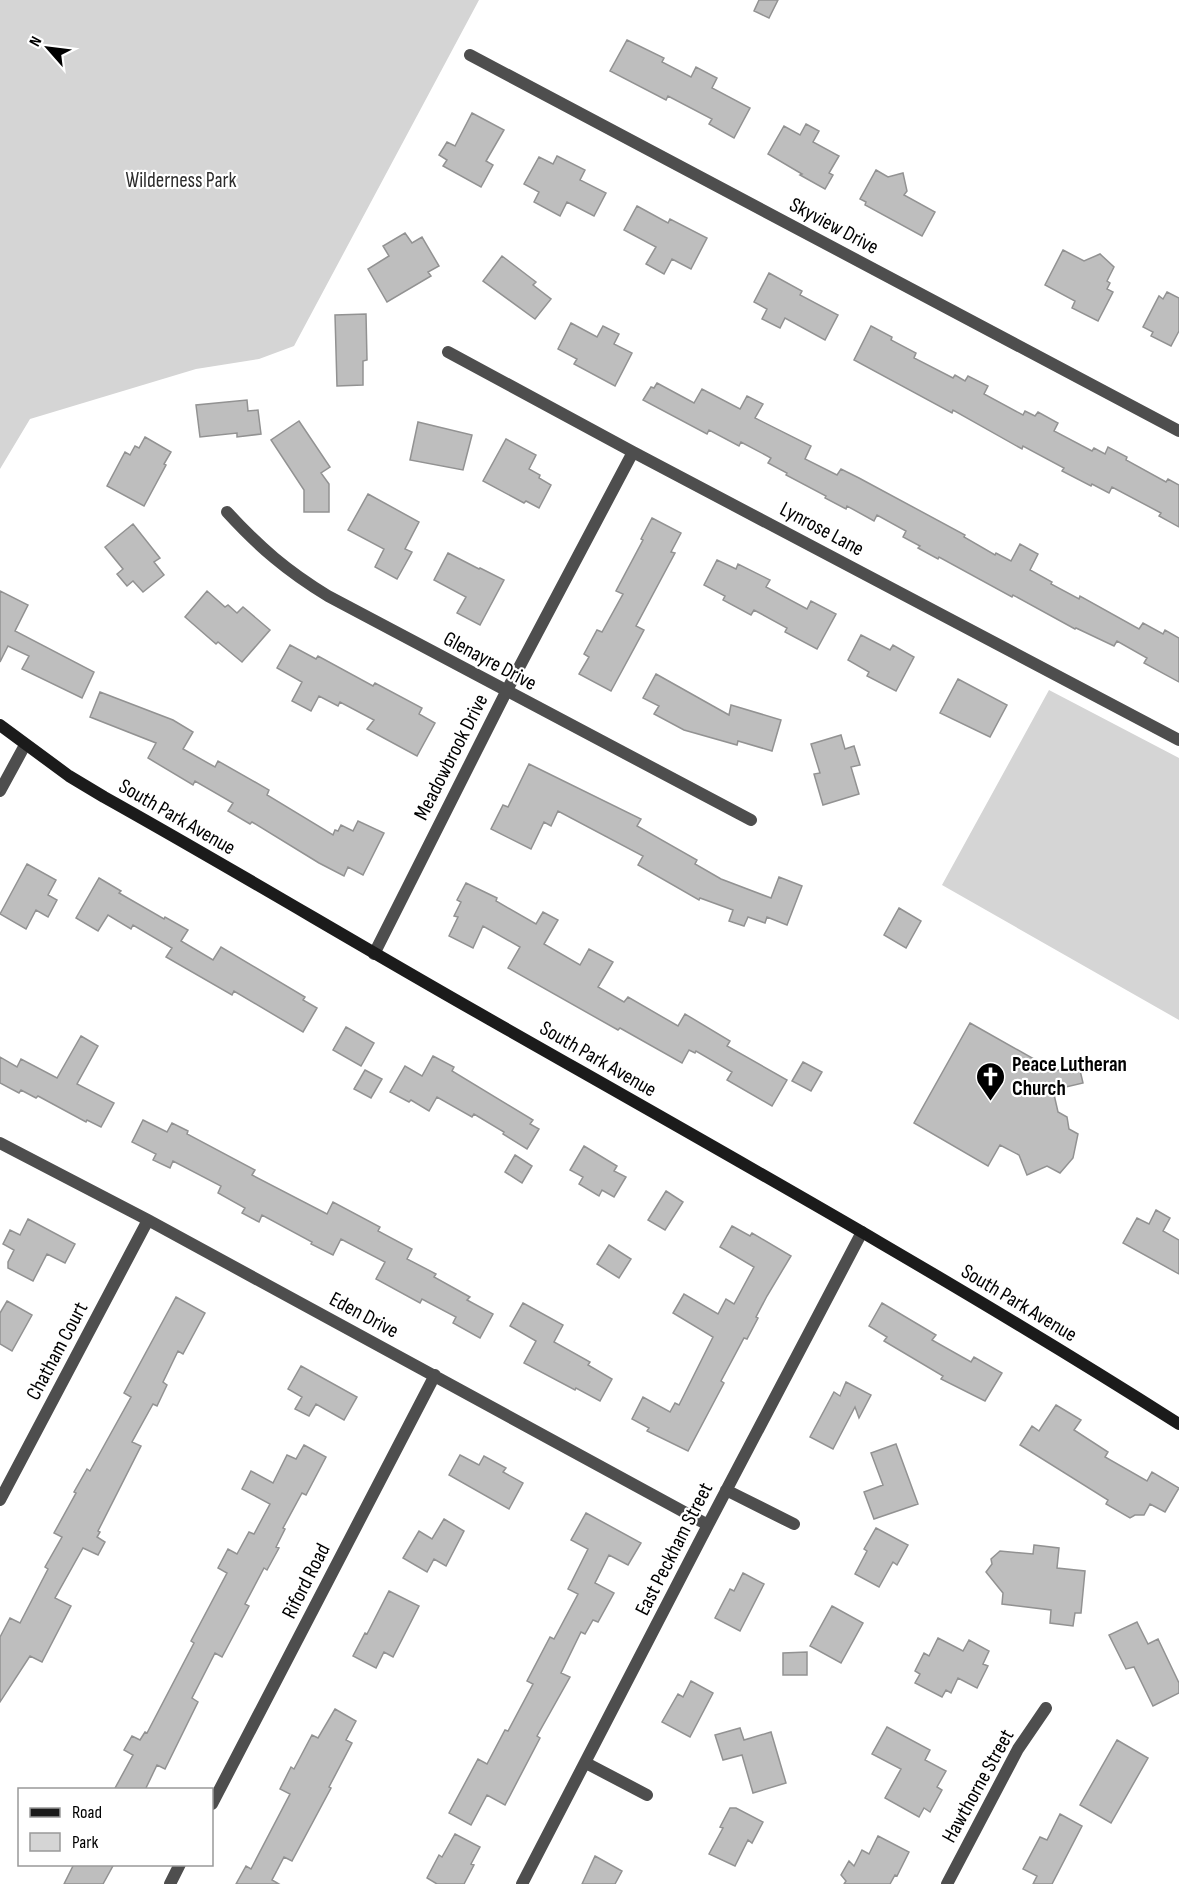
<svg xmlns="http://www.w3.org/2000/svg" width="1179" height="1884" font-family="'Sofia Sans Condensed',sans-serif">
	<rect width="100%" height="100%" fill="#fff"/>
	<path fill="#d5d5d5" d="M0,0H479L294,346L259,359L196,369L30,419L0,469Z
		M1049,690L1179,758V1020L942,885Z"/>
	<path fill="#bebebe" stroke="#929292" stroke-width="1.5" d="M759,0H778L769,18L754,11Z
		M627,40L664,58L662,62L691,77L696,67L717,78L712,88L750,108L734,138L709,124L712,119L668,96L666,100L610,71Z
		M472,113L504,130L486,161L493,165L481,187L443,166L447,160L439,155L447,142L455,146Z
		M806,124L819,131L813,142L839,156L829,173L833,175L825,189L800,175L802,174L768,154L784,126L800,135Z
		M557,156L585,170L580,180L606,193L594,216L567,202L560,216L534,202L539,192L524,184L539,157L553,164Z
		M876,170L888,177L903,173L907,191L904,195L935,212L922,236L865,205L866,202L860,199Z
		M637,206L668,223L670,219L707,238L691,269L672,259L664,274L646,264L656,247L624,230Z
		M405,233L412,243L422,237L439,266L428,272L431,276L387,302L368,269L389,256L383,246Z
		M1063,250L1084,261L1100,254L1114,267L1107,281L1110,283L1107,289L1113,292L1098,321L1072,308L1075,301L1045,285Z
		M502,256L536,282L533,285L551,299L535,319L483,281Z
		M769,273L802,291L800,295L838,315L825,340L785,318L780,328L762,319L767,309L754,302Z
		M1167,292L1179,298V331L1171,346L1151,336L1153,332L1143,327L1159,296L1163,299Z
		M366,314L367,360L363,361V385L337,386L335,315Z
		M571,323L597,337L603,326L619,334L614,344L632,353L615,386L574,364L577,359L558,349Z
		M871,326L892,337L891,340L916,353L914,358L953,378L955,375L965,381L968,376L988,386L984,394L1023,415L1025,411L1035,416L1038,412L1058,423L1054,431L1092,451L1094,448L1105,454L1108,447L1127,457L1126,460L1166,482L1168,479L1179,485V527L1159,516L1161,513L1112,487L1109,493L1092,484L1091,486L1062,471L1064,468L1023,446L1022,449L953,410L952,413L854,360Z
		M657,383L694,403L702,389L740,409L747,396L763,404L755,418L811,446L805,459L837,475L841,469L859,478L965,535L964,537L995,555L996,553L1011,561L1020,544L1038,554L1030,570L1052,582L1051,584L1079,599L1080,596L1139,629L1143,623L1163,634L1165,630L1179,638V682L1144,663L1147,658L1117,641L1114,646L1076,628L1075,629L1013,595L1012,597L939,557L938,559L918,548L920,546L903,537L906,531L877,515L874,521L847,506L846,509L825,498L826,496L786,475L787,473L768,463L771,458L741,442L739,446L709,430L707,434L643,400L651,387L654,388Z
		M247,400L248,411L258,410L261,434L237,437V433L200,437L196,405Z
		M299,421L330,467L321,473L329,484V512H304V490L271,440Z
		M418,422L472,435L463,470L410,460Z
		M145,437L171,452L164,464L166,465L144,506L107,486L125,452L130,455L135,446L139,448Z
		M506,439L536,455L529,469L540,475L539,478L551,485L539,508L526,501L524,503L483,481Z
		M368,494L419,522L405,549L412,552L397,579L375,567L384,549L348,530Z
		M652,518L681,533L671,552L675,553L636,626L644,630L611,691L579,674L589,657L584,654L597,630L602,632L623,594L616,591L643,540L641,539Z
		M133,524L160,558L154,562L164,575L143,592L133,581L127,586L117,574L123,569L105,547Z
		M448,553L479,569L480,568L504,580L480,625L457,613L466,597L434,580Z
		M717,560L736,569L738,564L770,580L766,587L807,609L811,601L836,614L817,649L785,632L787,628L754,610L751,615L723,600L725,596L704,585Z
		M0,591L28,605L15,631L94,672L82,698L22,669L29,656L8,646L0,662Z
		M207,591L225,607L228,605L237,613L243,607L270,630L242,662L218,642L216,644L185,617Z
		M861,635L890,650L893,645L914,657L896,691L867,676L869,672L848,660Z
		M290,645L316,659L318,656L373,686L375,683L422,708L419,714L435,723L417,756L367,729L374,720L340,702L338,706L319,696L311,711L292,701L302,682L277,668Z
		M656,674L729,715L731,705L781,720L772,751L738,741L737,745L684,730L654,714L659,706L643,698Z
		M958,679L1007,705L990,737L940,713Z
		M100,692L173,720L193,732L183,749L215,767L218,761L269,790L267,795L333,835L335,830L338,831L341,825L353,831L358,821L384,833L363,875L348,867L344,876L319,863L252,822L250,824L228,811L233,803L195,781L193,785L148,758L156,743L90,717Z
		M841,735L845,749L854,746L860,765L851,767L859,794L823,805L814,774L820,773L811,744Z
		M529,764L641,819L637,826L697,860L695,864L721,879L771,898L779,877L802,886L787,925L767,917L765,923L748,917L744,926L729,921L733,910L700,898L699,900L638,865L643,856L558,811L551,826L544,822L531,849L491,829L503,805L508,807Z
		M27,864L56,880L48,895L57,900L48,917L36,910L26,929L0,914Z
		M99,878L121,891L119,893L164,919L165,917L188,930L181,941L213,960L221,947L305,997L303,1000L317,1008L303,1032L234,991L232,995L166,957L172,948L133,925L131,929L108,915L98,931L76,918Z
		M466,883L497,898L496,901L536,924L543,912L558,920L544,944L580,965L589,949L613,962L598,987L624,1002L628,997L678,1026L685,1014L730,1041L727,1046L787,1080L772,1106L727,1080L732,1072L696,1051L695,1053L689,1050L682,1063L620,1028L618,1030L508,968L520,947L483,926L473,948L449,936L458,917L454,916L461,902L457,900Z
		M899,908L921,921L906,948L884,935Z
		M970,1023L1055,1071L1079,1066L1083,1083L1053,1090L1058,1112L1067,1117L1069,1129L1078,1134L1073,1158L1060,1173L1047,1166L1027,1175L1019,1155L1000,1145L988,1166L914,1123Z
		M346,1027L374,1043L361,1066L333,1050Z
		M81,1036L98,1046L77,1084L114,1103L101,1127L87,1120L86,1122L38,1096L36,1098L21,1090L19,1093L0,1083V1057L17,1067L21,1059L57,1078Z
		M433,1056L454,1067L452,1071L533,1120L530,1124L539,1129L527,1149L503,1134L504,1132L474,1114L472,1117L437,1097L429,1111L411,1100L409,1102L390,1092L405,1066L422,1076Z
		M803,1062L822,1072L811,1091L792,1081Z
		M365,1070L382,1079L371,1098L354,1089Z
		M143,1120L167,1132L172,1123L188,1131L187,1134L255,1170L252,1175L327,1214L333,1202L380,1227L378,1231L412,1249L407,1259L436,1274L434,1277L470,1297L467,1300L493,1314L480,1338L453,1323L456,1317L422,1299L420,1303L376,1279L385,1262L341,1239L333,1255L311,1244L312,1242L262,1215L259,1222L242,1213L245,1208L218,1193L221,1186L173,1161L170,1168L153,1160L156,1154L132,1142Z
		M584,1146L617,1166L614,1171L626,1177L614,1197L602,1190L599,1196L579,1184L583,1177L570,1170Z
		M515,1155L532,1166L522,1183L505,1172Z
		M666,1191L683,1202L665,1230L648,1220Z
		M1156,1210L1170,1218L1163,1231L1179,1240V1274L1123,1243L1137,1218L1149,1224Z
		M28,1219L75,1244L65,1263L47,1254L33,1281L8,1268V1262L14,1250L3,1244L10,1230L20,1235Z
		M732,1226L750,1236L752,1233L791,1256L767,1296L756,1317L758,1318L747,1339L744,1338L721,1381L724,1383L688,1451L647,1431L649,1428L632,1419L643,1397L670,1412L675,1403L679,1405L713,1337L673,1313L684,1294L718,1314L726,1299L734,1304L754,1267L720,1247Z
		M609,1245L631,1259L619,1278L597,1264Z
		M176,1297L205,1313L183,1354L178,1351L163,1382L167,1385L157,1406L153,1404L132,1442L141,1446L98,1531L100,1532L97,1537L105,1542L98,1555L83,1548L55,1598L71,1606L42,1662L30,1656L0,1702V1637L10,1618L20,1623L48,1569L45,1567L62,1537L54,1533L76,1493L74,1492L87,1469L90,1471L131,1397L124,1393Z
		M7,1301L32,1315L12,1351L0,1344V1313Z
		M523,1303L563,1325L554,1342L590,1362L588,1365L612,1379L600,1401L576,1388L575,1390L524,1363L536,1341L510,1326Z
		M882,1303L936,1335L932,1340L971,1362L974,1357L1002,1373L985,1401L941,1379L943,1376L884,1341L887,1337L869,1326Z
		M301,1366L357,1397L344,1420L316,1404L309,1416L295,1409L302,1397L288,1389Z
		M846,1382L871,1395L859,1418L855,1407L833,1449L810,1437L834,1392L840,1396Z
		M1056,1405L1081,1420L1074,1430L1108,1452L1105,1457L1147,1481L1152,1472L1179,1488L1165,1512L1150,1504L1144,1515H1135L1130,1518L1106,1504L1108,1500L1020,1445L1032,1426L1039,1431Z
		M896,1444L918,1504L874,1519L864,1492L883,1485L871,1453Z
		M304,1445L326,1457L306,1495L302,1493L283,1528L285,1529L276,1547L279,1548L267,1570L264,1568L245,1604L249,1606L222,1657L215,1653L192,1698L198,1702L165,1769L157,1765L145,1790H114L133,1755L124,1750L132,1736L140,1740L145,1732L147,1733L194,1643L191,1641L227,1573L218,1568L228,1549L237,1554L249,1532L254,1534L270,1504L242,1489L251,1471L273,1483L287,1455L296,1459Z
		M460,1455L479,1465L484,1456L506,1468L503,1472L523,1483L509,1509L449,1475Z
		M586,1513L641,1543L628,1565L609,1555L595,1583L614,1593L598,1622L593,1620L585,1634L581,1632L561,1673L570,1677L537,1736L540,1738L505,1805L487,1795L471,1825L449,1813L478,1759L487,1764L505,1730L508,1731L533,1684L527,1681L550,1637L554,1639L578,1594L568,1589L588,1549L571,1540Z
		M444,1519L464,1531L446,1566L434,1559L427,1572L403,1558L419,1531L432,1539Z
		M876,1528L908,1545L897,1565L893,1562L879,1587L855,1574L867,1551L864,1549Z
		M1034,1545L1059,1548L1057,1568L1085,1571L1081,1613H1075L1073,1626L1050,1623L1051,1610L1002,1604L1003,1593L986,1572L992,1564L991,1559L1000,1551L1033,1554Z
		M743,1573L764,1584L740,1631L715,1618L730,1589L734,1591Z
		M389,1591L419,1606L393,1657L384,1652L376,1668L353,1656L365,1633L367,1634Z
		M832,1606L863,1623L841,1663L810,1646Z
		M1137,1622L1148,1644L1158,1639L1179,1683V1693L1153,1706L1134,1667L1126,1669L1109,1635Z
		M938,1638L963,1651L969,1640L989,1651L983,1664L988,1666L977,1688L958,1678L951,1693L946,1690L942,1697L915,1683L920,1674L915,1671L924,1653L929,1656Z
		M807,1652V1675H783V1653Z
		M691,1681L713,1693L690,1737L662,1722L678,1694L683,1697Z
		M335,1709L356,1721L346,1740L352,1743L329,1787L331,1788L292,1861L284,1857L272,1880L279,1884H236L246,1866L251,1869L290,1794L280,1789L291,1767L294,1769L312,1735L318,1738Z
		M887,1727L930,1750L925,1760L946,1771L937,1787L942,1790L930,1812L924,1808L919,1817L885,1798L901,1769L872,1754Z
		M740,1728L744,1740L771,1732L786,1783L753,1793L742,1755L723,1760L715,1735Z
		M1117,1740L1148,1758L1111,1823L1080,1805Z
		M730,1808H736L763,1822L752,1843L748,1840L735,1866L709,1854L723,1828L720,1827Z
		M1060,1814L1082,1826L1052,1884H1033L1037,1876L1023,1869L1040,1837L1047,1840Z
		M455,1834L480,1847L471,1864L474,1865L464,1884H437L427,1878L439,1855L442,1857Z
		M878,1836L909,1852L897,1876L895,1875L890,1884H844L846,1881L841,1875L849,1861L854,1866L862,1850L869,1854Z
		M595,1856L622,1871L615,1884H582Z
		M74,1864H114L103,1884H64Z"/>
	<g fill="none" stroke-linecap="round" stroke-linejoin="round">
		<path stroke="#4e4e4e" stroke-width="12" d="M470,55L1179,431
			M448,352L633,452L1179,740
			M227,512C259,547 287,571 328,596L751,820
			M0,791L25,745
			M374,954L506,692L633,452
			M0,1143L148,1220L708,1525
			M726,1490L794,1524
			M0,1500L148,1220
			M586,1763L647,1795
			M212,1804L435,1375
			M170,1884L180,1864
			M522,1884L708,1525L862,1232
			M947,1884L1018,1749L1046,1708"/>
		<path stroke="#1b1b1b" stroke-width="12" d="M0,725L69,776L104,797C233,869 360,946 489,1019C721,1151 954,1281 1179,1424"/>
	</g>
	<defs>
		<symbol id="church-pin" viewBox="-11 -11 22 30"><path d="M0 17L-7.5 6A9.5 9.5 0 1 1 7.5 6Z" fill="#000" stroke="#fff"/><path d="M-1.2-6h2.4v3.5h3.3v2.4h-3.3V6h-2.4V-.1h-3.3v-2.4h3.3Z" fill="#fff"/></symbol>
	</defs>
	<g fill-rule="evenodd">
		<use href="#church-pin" x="974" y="1060" width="33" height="45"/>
	</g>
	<g text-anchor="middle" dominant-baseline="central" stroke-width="4.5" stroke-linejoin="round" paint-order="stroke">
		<g font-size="21" fill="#2c2c2c" stroke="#fff">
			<text x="181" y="180">Wilderness Park</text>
		</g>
		<g font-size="21" fill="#000" stroke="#fff">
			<text transform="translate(834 226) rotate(28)">Skyview Drive</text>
			<text transform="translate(822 529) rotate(28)">Lynrose Lane</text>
			<text transform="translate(490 661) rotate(28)">Glenayre Drive</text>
			<text transform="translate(451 757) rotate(-63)">Meadowbrook Drive</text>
			<text transform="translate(177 817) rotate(30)">South Park Avenue</text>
			<text transform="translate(598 1059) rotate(30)">South Park Avenue</text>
			<text transform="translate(1019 1303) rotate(31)">South Park Avenue</text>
			<text transform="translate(364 1315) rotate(28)">Eden Drive</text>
			<text transform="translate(57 1351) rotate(-62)">Chatham Court</text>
			<text transform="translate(674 1549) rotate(-63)">East Peckham Street</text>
			<text transform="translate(306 1581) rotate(-63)">Riford Road</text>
			<text transform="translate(978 1786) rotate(-61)">Hawthorne Street</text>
		</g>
		<g font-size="21" font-weight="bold" fill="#000" stroke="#fff" text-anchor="start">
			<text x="1012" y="1064">Peace Lutheran<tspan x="1012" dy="24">Church</tspan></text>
		</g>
	</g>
	<rect x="18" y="1788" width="195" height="78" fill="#ffffff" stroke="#999999" stroke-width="1.5"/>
	<rect x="30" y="1808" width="30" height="9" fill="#1b1b1b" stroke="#999999" stroke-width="1.5"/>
	<text x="72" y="1818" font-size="18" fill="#000000">Road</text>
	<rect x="30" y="1833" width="30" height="18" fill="#d5d5d5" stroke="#999999" stroke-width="1.5"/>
	<text x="72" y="1848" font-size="18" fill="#000000">Park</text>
	<g transform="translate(48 48) rotate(298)" stroke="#ffffff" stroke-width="4.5" paint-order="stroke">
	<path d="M0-4.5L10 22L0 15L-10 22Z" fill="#000000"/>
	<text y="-9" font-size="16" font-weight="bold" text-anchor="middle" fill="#000000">N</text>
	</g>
</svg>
